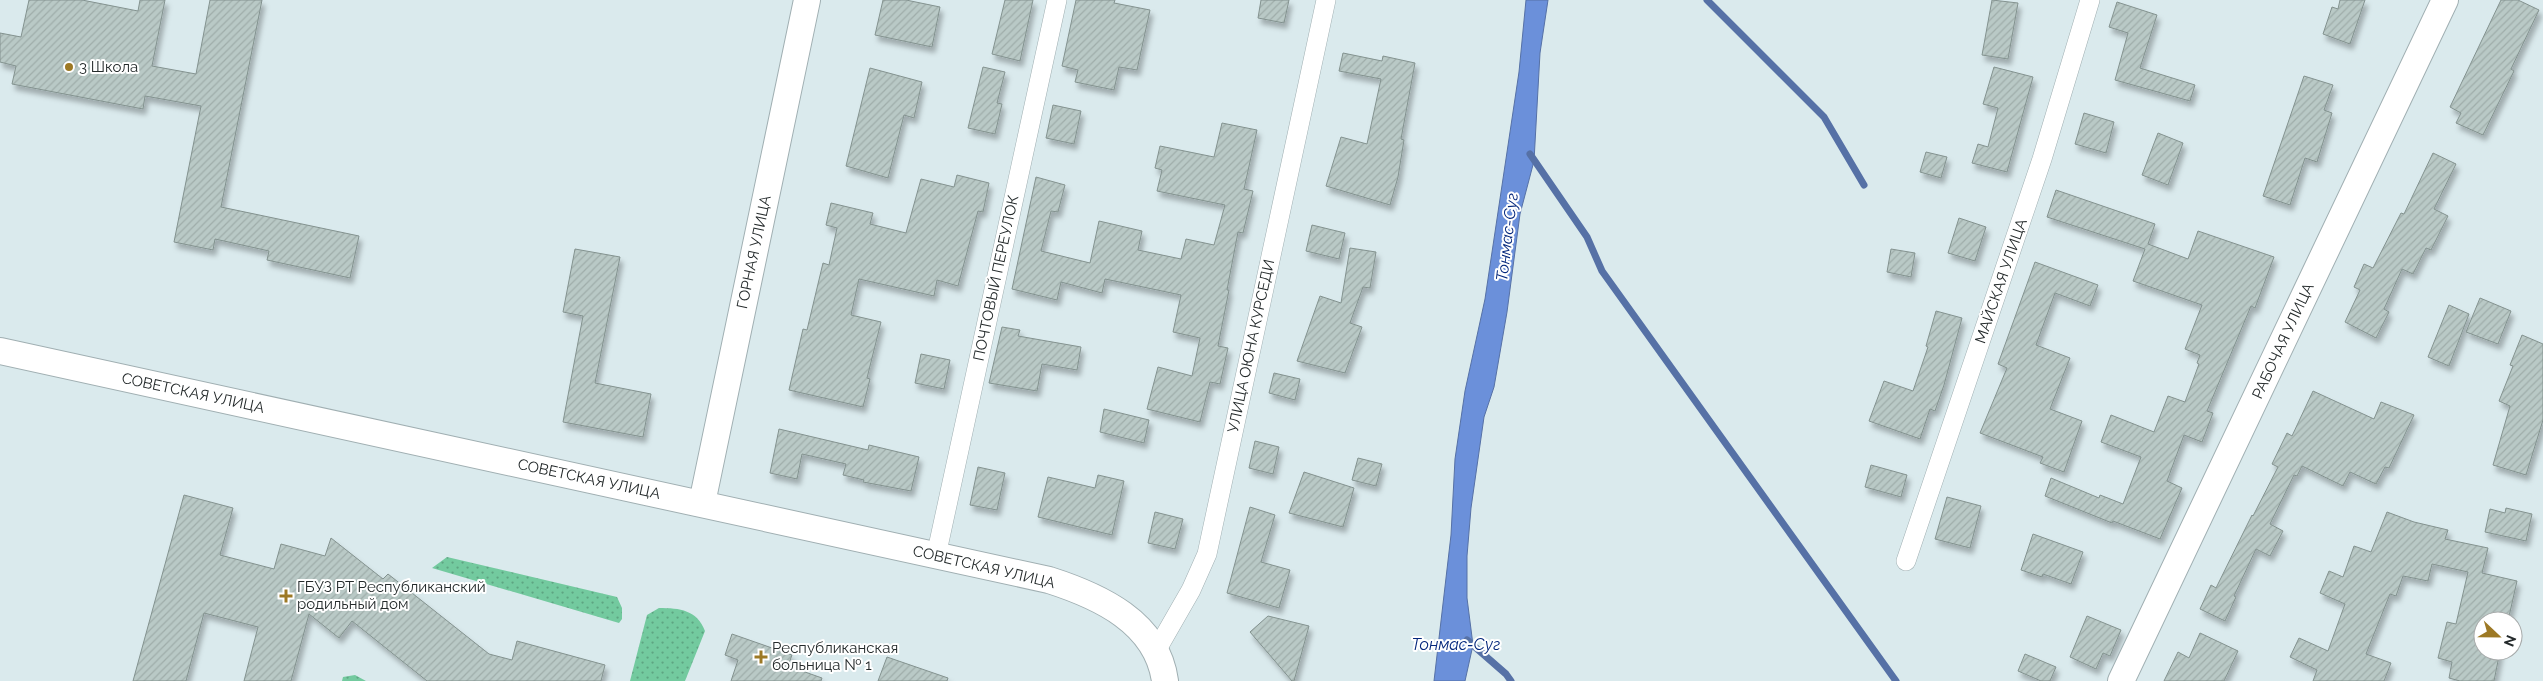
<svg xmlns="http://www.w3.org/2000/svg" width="2543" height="681" font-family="Raleway,sans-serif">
	<defs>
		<pattern id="grass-dots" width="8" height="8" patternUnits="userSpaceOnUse" patternTransform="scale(1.25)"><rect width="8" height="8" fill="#73ca9f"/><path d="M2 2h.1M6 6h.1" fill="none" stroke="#5ea482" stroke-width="1.8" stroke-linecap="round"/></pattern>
		<pattern id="building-hatch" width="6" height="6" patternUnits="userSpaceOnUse" patternTransform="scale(1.25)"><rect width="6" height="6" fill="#b9c9c6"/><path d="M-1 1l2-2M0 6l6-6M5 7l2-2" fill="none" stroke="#9fadaa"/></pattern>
		<filter id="shadow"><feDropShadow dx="3" dy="5.5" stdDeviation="2.5" flood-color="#0004"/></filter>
	</defs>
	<rect width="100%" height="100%" fill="#daeaed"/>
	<path fill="url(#grass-dots)" d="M447,557L617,597L622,608V619L619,623L432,568Z
		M659,608C680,608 697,610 705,631L685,681H630L647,615Z
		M355,675L366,681H342L343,677Z"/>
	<path fill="#6b90da" stroke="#5671a6" d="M1526,0H1548L1540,53L1534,161L1520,214L1507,312L1494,387L1484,417L1471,508L1467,556V598L1473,645L1465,681H1434L1451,535L1455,459L1465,391L1485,299L1519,72Z"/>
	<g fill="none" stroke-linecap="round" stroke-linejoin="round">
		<path stroke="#5671a6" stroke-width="7" d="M1707,0L1824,117L1864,185
			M1530,154L1587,237L1602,271L1896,681
			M1467,640L1506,674L1511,681"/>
	</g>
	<path fill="url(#building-hatch)" stroke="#83928f" filter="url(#shadow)" d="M29,0H82L138,11L140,0H165L152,66L196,74L210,0H262L221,207L359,236L350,278L267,260L269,251L215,239L213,250L174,242L201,106L145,96L143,109L12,84L16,66L0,62V33L21,37Z
		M883,0H906L940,7L932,47L875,35Z
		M1005,0H1033L1020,61L992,54Z
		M1076,0H1115L1114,3L1150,10L1137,70L1119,67L1114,90L1075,82L1078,70L1062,66Z
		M1261,0H1289L1284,23L1258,18Z
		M1992,0L2018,3L2008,59L1982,55Z
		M2340,0H2365L2350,44L2323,34L2332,7L2338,9Z
		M2501,0H2518L2539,10L2511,69L2514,71L2483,135L2456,123L2461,113L2450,107Z
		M2117,2L2157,15L2140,68L2195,85L2190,101L2115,80L2128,33L2109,27Z
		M1343,53L1382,61L1383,56L1415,63L1401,139L1404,140L1398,177L1390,205L1326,186L1341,137L1367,144L1381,79L1339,71Z
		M983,67L1005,72L997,103L1002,104L995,134L968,128Z
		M1994,67L2033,77L2007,172L1972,163L1978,144L1988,147L1998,108L1983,104Z
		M870,68L922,82L914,118L904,115L888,178L846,166Z
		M2304,76L2333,85L2324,110L2332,113L2317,162L2305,158L2290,205L2263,196Z
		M1053,105L1081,111L1074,144L1046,138Z
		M2084,113L2114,122L2106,153L2075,144Z
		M1222,123L1257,130L1244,189L1253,191L1243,233L1238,232L1227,290H1229L1218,346L1228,348L1220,384L1210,382L1200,422L1147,409L1158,367L1192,376L1200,338L1173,332L1181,295L1105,279L1102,293L1061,282L1057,300L1012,289L1036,177L1065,185L1058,212L1051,211L1041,251L1090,263L1099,221L1142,231L1138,250L1181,259L1186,239L1214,245L1225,205L1157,191L1162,170L1155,168L1160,146L1214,157Z
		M2158,133L2183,143L2168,185L2142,175Z
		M1926,152L1947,157L1941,178L1920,172Z
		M2433,153L2456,164L2434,209L2448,216L2431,250L2426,248L2413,274L2402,269L2384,309L2389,312L2376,338L2345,322L2360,290L2354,287L2364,264L2373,268L2401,213L2404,214Z
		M957,175L989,183L983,212L978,211L958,286L937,280L934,296L859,279L851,315L881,322L867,378L870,379L863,407L789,390L803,329L807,330L823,263L829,265L837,228L826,225L831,203L873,213L870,224L906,233L921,179L954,187Z
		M2056,190L2155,224L2148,244L2188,259L2198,231L2274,257L2255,308L2251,306L2207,411L2213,413L2202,442L2184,435L2167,481L2182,488L2160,539L2113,521L2112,523L2045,496L2051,478L2099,498L2100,495L2123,504L2141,457L2101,442L2111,415L2154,432L2168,396L2185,402L2199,364L2197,363L2200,355L2185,349L2202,305L2133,281L2145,249L2047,217Z
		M1959,218L1986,227L1975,261L1948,253Z
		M1312,225L1345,233L1339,259L1306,251Z
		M1350,248L1376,252L1370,288L1363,287L1350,323L1362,327L1345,373L1297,361L1320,296L1341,303Z
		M575,249L620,257L595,383L651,394L643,437L563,422L583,316L563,312Z
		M1891,249L1915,253L1911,277L1887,272Z
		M2035,262L2098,285L2090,306L2055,293L2036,345L2070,358L2050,409L2082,421L2064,472L2040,463L2043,457L1980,433L2007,368L1998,364Z
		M2480,298L2511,311L2498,344L2466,332Z
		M2449,305L2469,314L2449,366L2428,357Z
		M1936,311L1962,318L1944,385L1935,411L1930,409L1920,439L1869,421L1884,381L1913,391L1928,347L1926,346Z
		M1002,327L1020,330L1018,336L1081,347L1077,370L1042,364L1037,391L989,383Z
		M2522,335L2543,344V420L2526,475L2493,465L2510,406L2499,401L2513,366L2510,365Z
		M921,354L950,360L944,389L915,383Z
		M1274,373L1300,379L1295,400L1269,393Z
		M2313,391L2374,419L2381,402L2414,415L2389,468L2385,467L2376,484L2350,472L2343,486L2302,466L2297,476L2294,475L2270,524L2283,531L2270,556L2256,549L2234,596L2236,597L2225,621L2200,609L2211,585L2216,588L2252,515L2253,516L2278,467L2272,464L2287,433L2292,436Z
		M1104,409L1149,420L1144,443L1100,432Z
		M779,429L868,450L869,445L919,457L911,491L863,482L864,480L843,475L846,464L802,454L797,479L770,473Z
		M1255,441L1279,447L1273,474L1249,468Z
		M1358,458L1382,464L1376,486L1352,480Z
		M1871,465L1907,475L1901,497L1865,487Z
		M978,467L1005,473L997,510L970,505Z
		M1304,472L1354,488L1343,527L1289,513Z
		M1098,475L1124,481L1112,535L1038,517L1048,477L1095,488Z
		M184,495L233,508L220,555L274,569L281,544L325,556L331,538L383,579L388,574L489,654L512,660L517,641L605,665L601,681H427L352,621L339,638L309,614L291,681H244L258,627L204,613L186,681H133Z
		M1947,497L1981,506L1970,548L1935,539Z
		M1250,507L1275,515L1261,562L1290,570L1279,608L1227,593Z
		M2506,508L2532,514L2526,541L2485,532L2490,509L2505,513Z
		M1155,512L1183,519L1175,549L1148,543Z
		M2387,512L2414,522L2448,530L2445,539L2488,548L2482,573L2517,581L2508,621H2483V651H2500L2494,681H2460L2449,678L2452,662L2438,658L2447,622L2456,624L2468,572L2432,564L2428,581L2403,576L2396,596L2390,594L2366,654L2391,663L2384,681H2313L2317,670L2290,657L2299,638L2328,651L2345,604L2320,593L2329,571L2343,577L2354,546L2371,552Z
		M2033,534L2083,552L2071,584L2043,574L2042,577L2021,570Z
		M1268,616L1309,626L1294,681H1292L1250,632Z
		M2087,616L2121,630L2110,656L2103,653L2096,669L2070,657Z
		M2200,633L2238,651L2224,681H2164L2178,652L2189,658Z
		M732,634L792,655L788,666L822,678L821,681H731L738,660L725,655Z
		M2025,654L2056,667L2050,681H2041L2018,671Z
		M887,657L948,678L947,681H878Z"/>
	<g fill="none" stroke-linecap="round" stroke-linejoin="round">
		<defs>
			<path id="street" d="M936,556L1057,0
				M1906,561L2042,159L2090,0
				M1156,651L1191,590L1207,554L1326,0"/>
			<path id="secondary" d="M0,351L1049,580C1099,596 1157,622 1165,681
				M702,503L807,0
				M2121,681L2445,0"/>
		</defs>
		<use href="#street" stroke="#a0afb2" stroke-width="20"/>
		<use href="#secondary" stroke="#a0afb2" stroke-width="28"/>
		<use href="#street" stroke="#fff" stroke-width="19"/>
		<use href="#secondary" stroke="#fff" stroke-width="26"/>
	</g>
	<g fill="#9d7925" stroke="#fff" stroke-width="2">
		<circle cx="69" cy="67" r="5"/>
		<path d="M283.5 588.5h5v5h5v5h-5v5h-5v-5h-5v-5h5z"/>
		<path d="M758.5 649.5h5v5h5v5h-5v5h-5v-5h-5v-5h5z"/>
	</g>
	<g text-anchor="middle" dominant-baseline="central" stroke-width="4" stroke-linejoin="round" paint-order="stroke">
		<g font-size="15" fill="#242a2b" stroke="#fff" text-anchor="start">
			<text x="79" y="67">3 Школа</text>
			<text x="297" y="587">ГБУЗ РТ Республиканский<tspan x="297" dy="17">родильный дом</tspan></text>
			<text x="772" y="648">Республиканская<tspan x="772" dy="17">больница № 1</tspan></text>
		</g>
		<g font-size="15" fill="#242a2b" stroke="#fff">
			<text transform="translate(754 252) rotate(-78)">ГОРНАЯ УЛИЦА</text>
			<text transform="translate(996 278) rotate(-78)">ПОЧТОВЫЙ ПЕРЕУЛОК</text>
			<text transform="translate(2001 281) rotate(-71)">МАЙСКАЯ УЛИЦА</text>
			<text transform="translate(2283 341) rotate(-65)">РАБОЧАЯ УЛИЦА</text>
			<text transform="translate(1251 346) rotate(-78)">УЛИЦА ОЮНА КУРСЕДИ</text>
			<text transform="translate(193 393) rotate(12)">СОВЕТСКАЯ УЛИЦА</text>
			<text transform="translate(589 479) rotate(12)">СОВЕТСКАЯ УЛИЦА</text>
			<text transform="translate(984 567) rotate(13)">СОВЕТСКАЯ УЛИЦА</text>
		</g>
		<g font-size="16" font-style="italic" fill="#03267b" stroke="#fff">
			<text transform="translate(1507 237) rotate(-83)">Тонмас-Суг</text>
			<text x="1456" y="644">Тонмас-Суг</text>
		</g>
	</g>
	<g transform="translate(2498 636) rotate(112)"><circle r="24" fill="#ffffff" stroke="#a7aaaa"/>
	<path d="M0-4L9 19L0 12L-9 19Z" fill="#9d7925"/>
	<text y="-8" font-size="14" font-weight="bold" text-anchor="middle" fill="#242a2b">N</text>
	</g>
</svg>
